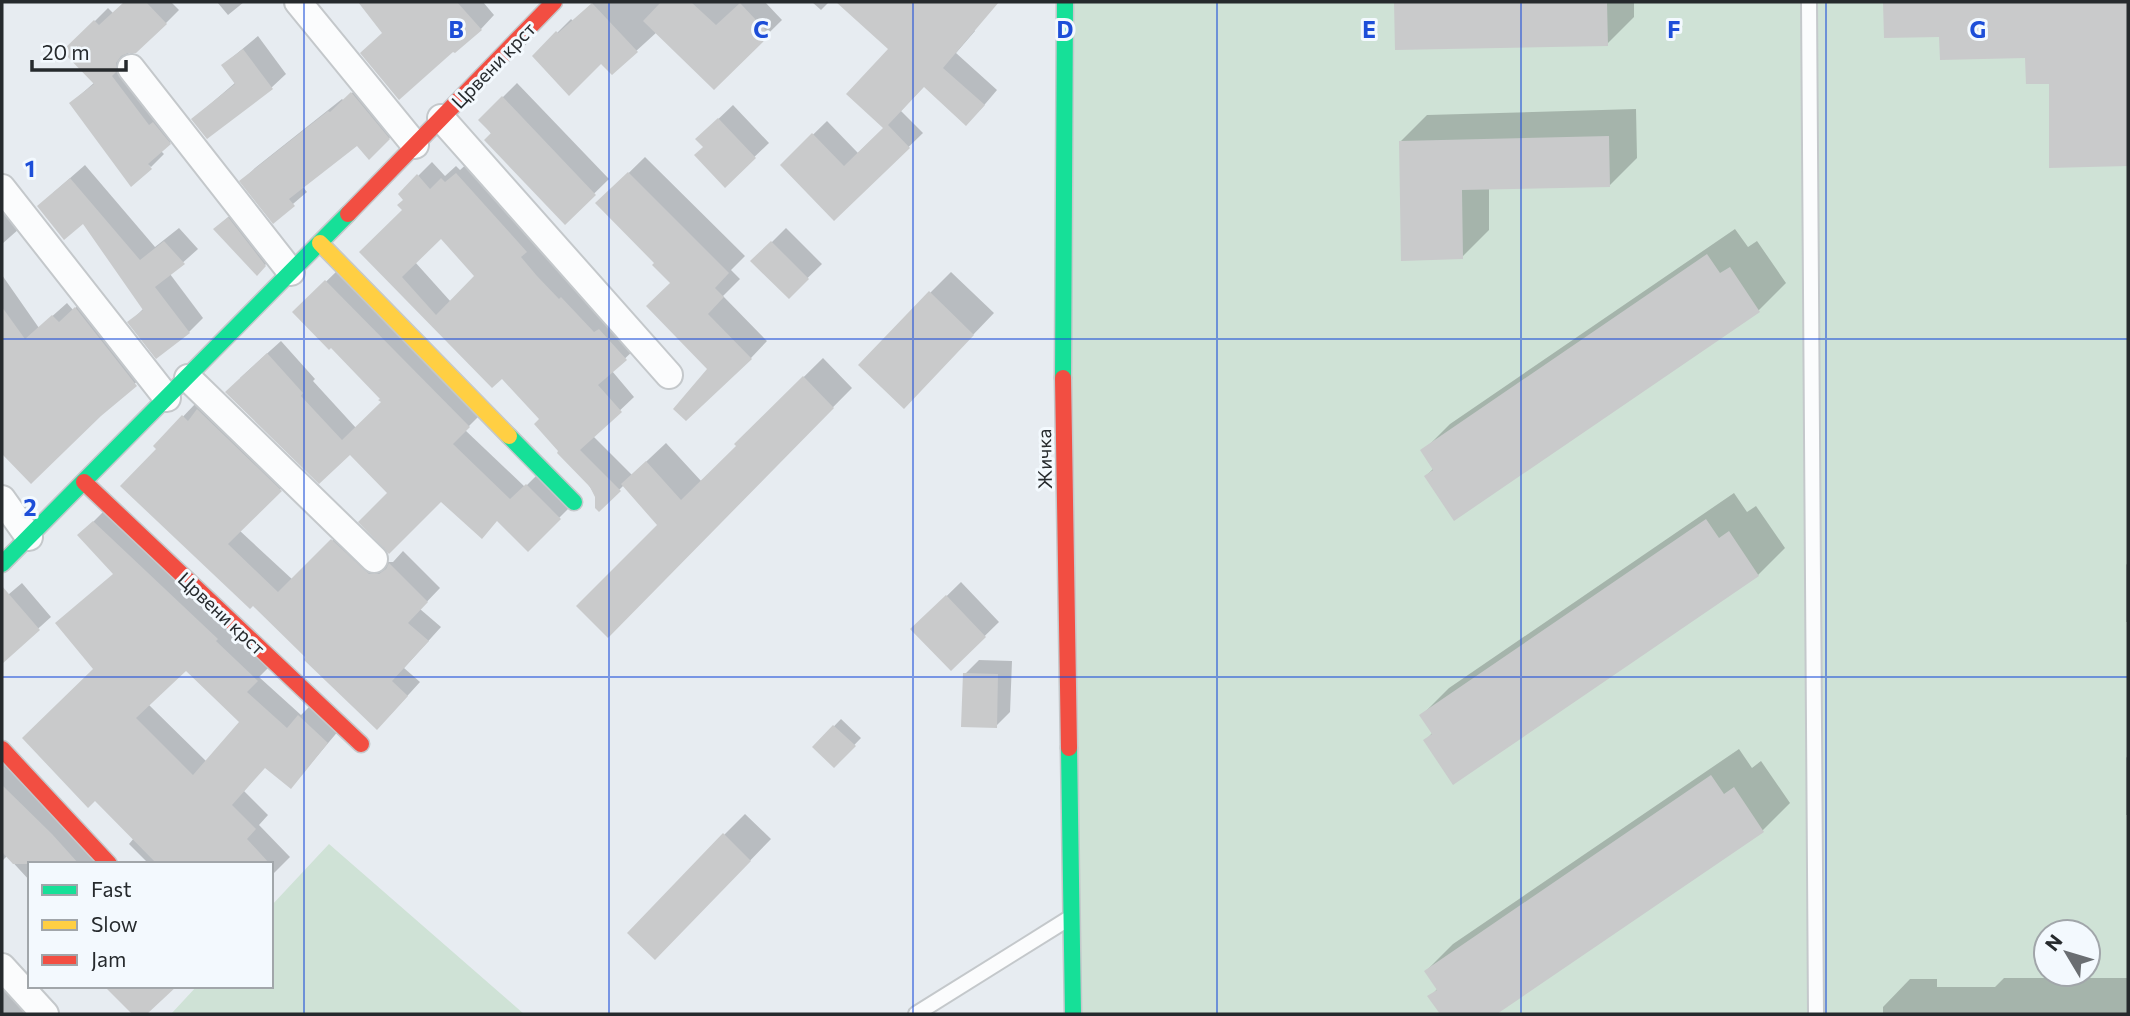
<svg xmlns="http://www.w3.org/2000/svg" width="2130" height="1016" font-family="Commissioner,sans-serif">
	<rect width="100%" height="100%" fill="#e7ecf1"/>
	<path fill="#cfe2d6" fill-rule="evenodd" d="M1065,2H2128V1014H1073ZM2046,932H2088V974H2046Z
		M329,844L524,1014H171L197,986H271V906Z"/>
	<path fill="#0003" fill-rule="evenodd" d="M126,2H171L179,10L166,23L129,51L128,57L183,130L161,151L164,154L151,167L71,103L95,82L65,51L108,8L113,13Z
		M217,2H244L228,15Z
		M360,2H483L494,15L481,29L384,32Z
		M594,2H765L782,20L714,87L657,32L612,73L602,62L534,56L571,19L573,21Z
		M812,2H829L821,10Z
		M838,2H941L975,31L956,53L997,90L980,110L925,85L901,111L923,133L834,219L782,165L827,121L858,153L885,127L891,49Z
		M1395,2H1634V17L1607,44L1396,49Z
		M1885,2H2128V165L2051,166L2050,82L2027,56L1941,36L1885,37Z
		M258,36L286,74L271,88L193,119L236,82L223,65Z
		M365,80L402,125L370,158L357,143L303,187L307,192L273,221L242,181L255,168L342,99L344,101Z
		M517,83L609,179L565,222L480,120Z
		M733,105L769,143L725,185L705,147L712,125Z
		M1636,109L1637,158L1610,185L1489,187V230L1462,257L1400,142L1427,115Z
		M645,157L745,256L731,270L740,279L723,296L767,341L751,358L710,369L672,283L657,263L598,203Z
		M471,160L639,345L612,371L634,397L593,436L632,475L666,443L702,482L738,446L736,444L823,358L852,388L608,635L660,525L624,485L599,510L597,497L542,419L502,376L362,252L404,210L405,199L400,194L432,162L445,176L456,166L460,170ZM441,237L476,276L451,302L415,262Z
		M85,165L155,247L179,228L198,249L170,274L203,318L189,332L130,322L144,308L83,222L53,193Z
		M2,185L28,221L2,244Z
		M243,204L279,251L257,273L215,229Z
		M786,228L822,264L789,296L753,261Z
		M1735,229L1748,247L1757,241L1786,283L1759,310L1455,518L1426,476L1434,468L1423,451L1450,424Z
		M340,268L482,413L465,430L525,487L540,472L573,504L528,549L498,520L441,500L390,493L350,452L240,378L281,341L315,379L313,381L356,428L383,402L382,399L331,346L295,312Z
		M951,272L994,313L924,386L930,293Z
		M2,275L39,328L67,303L73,310L90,295L149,371L99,415L31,482L2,452Z
		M196,403L293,477L239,530L293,580L345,528L383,562H393L403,551L440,588L420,609L441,627L404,668L420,682L390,715L308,657L155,446Z
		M1734,493L1747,512L1756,506L1785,548L1758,575L1425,741L1433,732L1422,715L1449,688Z
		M107,508L270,666L259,677L301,715L313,703L340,729L291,787L265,766L244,791L268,815L259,825L290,857L271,876V864H149L129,844L134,838L95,669L114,573L93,522ZM186,668L241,722L207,762L148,704Z
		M2128,562V622H2126V565Z
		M961,582L999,622L951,669L913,629Z
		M22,583L51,617L11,653L2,643V600Z
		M979,660L1012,661L1010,712L996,726L965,674Z
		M841,719L861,738L834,766L814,747Z
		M1739,749L1752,768L1761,761L1790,803L1763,830L1494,1014H1442L1430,997L1438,988L1426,971L1453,944Z
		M2128,755V815H2126V758Z
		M2,758L104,864H30V881L7,856L2,861Z
		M745,814L771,839L676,937L724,835Z
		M2,967L45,1014H2Z
		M2004,978H2128V1014H1883V1007L1910,979H1937V987H1995Z"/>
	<path fill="#c9cacb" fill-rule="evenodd" d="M124,2H146L167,24L136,53H128L121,56L116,63V72L112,76L149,125L153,122L171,144L148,164L152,169L131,187L69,103L94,84L62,51L94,20L99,25Z
		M358,2H457L482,30L455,53L453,52L399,100L360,53L382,33Z
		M661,2H691L716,25L740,3L770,35L714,90L643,21Z
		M836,2H999L943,68L985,105L966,126L924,87L888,125L910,148L834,221L780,165L812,133L844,166L883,128L846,94L888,49Z
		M1394,2H1607L1608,46L1395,50Z
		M1883,2H2128V166L2049,168V84H2026L2025,58L1940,60L1939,37L1884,38Z
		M592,3L638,52L612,75L601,64L569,96L532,56L556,31L558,33Z
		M243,49L273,89L207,139L191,119L235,84L221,65Z
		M351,92L390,139L369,160L357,146L289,199L295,206L273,224L239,181L328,111L330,112Z
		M502,96L596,195L565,225L484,140L491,133L478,120Z
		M718,118L756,158L725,188L694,155L703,147L695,139Z
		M1609,136L1610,187L1462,190L1463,259L1401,261L1399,141Z
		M628,172L729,273L715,288L724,297L708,314L752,359L686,421L673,409L707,369L646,306L670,283L652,265L654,263L595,203Z
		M456,173L527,252L521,257L537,276L559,299L561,297L594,332L599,329L627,360L598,385L622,412L580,450L621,491L599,512L595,508V497L590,487L557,453L558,451L534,424L539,419L502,379L492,388L359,252L402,210L397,205L403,200L398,194L417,174L430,189L441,178L445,182ZM441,239L474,276L436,315L402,277Z
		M70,178L140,260L164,241L185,264L155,287L190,333L156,359L127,322L143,310L83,224L64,240L37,206Z
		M228,217L266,266L257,276L213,229Z
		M771,241L809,279L789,299L750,261Z
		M1707,254L1720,273L1730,267L1760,312L1454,521L1424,476L1433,470L1420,450Z
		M325,280L470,427L453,444L510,499L526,484L561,519L528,552L497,521L482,539L441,502L389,554L358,522L387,493L350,455L319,484L225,392L267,353L303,393L301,396L342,440L381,402L378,400L380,399L331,348L329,350L292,312Z
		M929,291L974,335L904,409L858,365Z
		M2,307L25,339L52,315L59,322L75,307L137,386L101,416L31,484L2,454Z
		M803,376L834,408L608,638L576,606L657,525L621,484L646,461L681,500L736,446L734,444Z
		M197,409L282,491L228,544L278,592L331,539L369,574H379L386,569L389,563L428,602L408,623L429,641L392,681L408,696L377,730L304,660L305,657L253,606L250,609L120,486L156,449L153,446L182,415L188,421Z
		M1706,519L1719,538L1729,531L1759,576L1453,785L1423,740L1432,734L1419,715Z
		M93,521L218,639L216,641L258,681L247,692L287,728L298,715L328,743L291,789L265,768L232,805L256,829L247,839L270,864H157L95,801L88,808L22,738L93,669L55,623L113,574L77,535ZM186,671L239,722L193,775L136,718Z
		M2,586L40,630L2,664Z
		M946,595L986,637L951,671L910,629Z
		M963,673L998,674L997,728L961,727Z
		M833,725L856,746L834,768L812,747Z
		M1711,775L1724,794L1734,787L1764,832L1497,1014H1440L1427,996L1437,990L1424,971Z
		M2,785L52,834L79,864H13L2,852Z
		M723,833L751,861L655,960L627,933Z
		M104,986H177L147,1014H132Z"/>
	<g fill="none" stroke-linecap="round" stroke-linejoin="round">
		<defs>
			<path id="lane" d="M1809,2L1816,1014
				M916,1014L1068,919"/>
			<path id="street" d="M298,2L415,145
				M131,68L291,272
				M441,118L669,375
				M2,188L167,398
				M188,378L374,559
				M2,499L29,537
				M2,967L45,1014"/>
			<path id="fast" d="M1063,378L1065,2
				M509,436L574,502
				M2,564L348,214
				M1069,748L1073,1014"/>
			<path id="slow" d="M320,243L509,436"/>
			<path id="jam" d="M348,214L554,2
				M1063,378L1069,748
				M84,482L361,744
				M2,749L109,864"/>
		</defs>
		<use href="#lane" stroke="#c4c8cb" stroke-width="18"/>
		<use href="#street" stroke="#c4c8cb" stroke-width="30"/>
		<use href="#fast" stroke="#c4c8cb" stroke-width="19"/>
		<use href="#slow" stroke="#c4c8cb" stroke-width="19"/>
		<use href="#jam" stroke="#c4c8cb" stroke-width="19"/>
		<use href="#lane" stroke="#fbfcfd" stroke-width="14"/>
		<use href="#street" stroke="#fbfcfd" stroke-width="26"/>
		<use href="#fast" stroke="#16e098" stroke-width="16"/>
		<use href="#slow" stroke="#ffcf43" stroke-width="16"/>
		<use href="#jam" stroke="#f24e42" stroke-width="16"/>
	</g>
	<path fill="none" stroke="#1d4ed8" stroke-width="2" stroke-opacity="0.55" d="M304,2V1014M609,2V1014M913,2V1014M1217,2V1014M1521,2V1014M1826,2V1014M2,339H2128M2,677H2128"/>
	<g text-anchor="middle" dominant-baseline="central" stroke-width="6" stroke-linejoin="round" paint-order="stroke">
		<g font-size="19" fill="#262a2d" stroke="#f3f9fe">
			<text transform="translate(493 65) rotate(-46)">Црвени крст</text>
			<text transform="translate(1044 459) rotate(-91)">Жичка</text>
			<text transform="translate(222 613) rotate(43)">Црвени крст</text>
		</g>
	</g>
	<g font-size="23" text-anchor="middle" font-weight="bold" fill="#1d4ed8" stroke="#f3f9fe" stroke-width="6" stroke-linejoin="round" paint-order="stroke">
		<text x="456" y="38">B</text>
		<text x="761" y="38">C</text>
		<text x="1065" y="38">D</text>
		<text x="1369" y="38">E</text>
		<text x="1674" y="38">F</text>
		<text x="1978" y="38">G</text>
		<text x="30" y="177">1</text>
		<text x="30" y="516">2</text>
	</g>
	<rect width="2130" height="1016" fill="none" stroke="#262a2d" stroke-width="7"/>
	<rect x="28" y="862" width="245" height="126" fill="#f3f9fe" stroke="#a1a6aa" stroke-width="2"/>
	<rect x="42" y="885" width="35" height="10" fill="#16e098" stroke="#a1a6aa" stroke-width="2"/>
	<text x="91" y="897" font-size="21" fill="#262a2d">Fast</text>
	<rect x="42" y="920" width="35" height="10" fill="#ffcf43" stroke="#a1a6aa" stroke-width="2"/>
	<text x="91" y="932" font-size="21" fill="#262a2d">Slow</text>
	<rect x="42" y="955" width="35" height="10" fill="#f24e42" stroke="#a1a6aa" stroke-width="2"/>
	<text x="91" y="967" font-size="21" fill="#262a2d">Jam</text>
	<g transform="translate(2067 953) rotate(308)"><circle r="33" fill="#f3f9fe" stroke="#a1a6aa" stroke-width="2"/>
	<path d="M0-5L12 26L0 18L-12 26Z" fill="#6a6e72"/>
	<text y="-10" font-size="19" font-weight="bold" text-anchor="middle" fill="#262a2d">N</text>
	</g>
	<path d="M32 60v10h94v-10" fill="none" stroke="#262a2d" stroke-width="3.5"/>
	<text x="42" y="60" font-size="21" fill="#262a2d" stroke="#f3f9fe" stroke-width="5" paint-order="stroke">20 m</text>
</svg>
